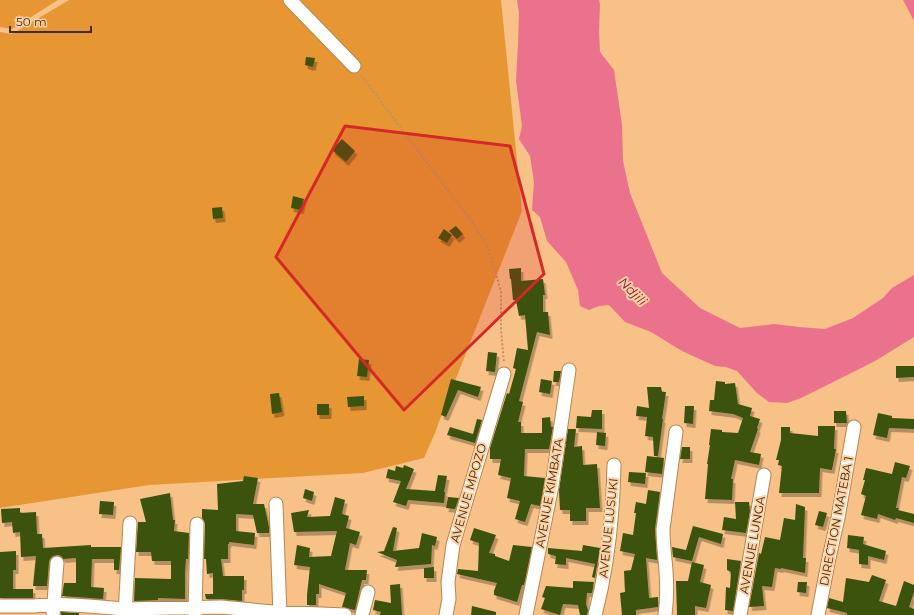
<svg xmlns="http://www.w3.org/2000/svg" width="914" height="615" font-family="Montserrat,sans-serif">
	<defs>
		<filter id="shadow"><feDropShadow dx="2.5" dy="4" stdDeviation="0" flood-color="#0004"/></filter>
	</defs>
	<rect width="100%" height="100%" fill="#f7c188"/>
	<path fill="#e69733" d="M0,0H58L12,29L0,27Z
		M69,0H501L522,211L440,419L435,433L424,458L363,473L149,485L0,508V32L12,34Z"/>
	<path fill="#ea728c" d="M517,0H599L600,5L599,31L600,52L614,70L622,125L623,161L630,193L662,273L700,308L740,328L774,324L799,327L825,329L853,318L883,298L892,288L914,275V337L875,361L801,398L787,403L769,402L757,393L737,371L726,367L715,366L682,351L651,332L625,322L609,305L599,306L589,310L580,306L578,290L566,262L547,241L540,217L532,210L534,182L530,156L519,139L522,126L516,81L518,45L519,13Z
		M903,0H914V21Z"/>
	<path fill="#3a520f" filter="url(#shadow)" d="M306,57L315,58L313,67L305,65Z
		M342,139L355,151L346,162L332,150Z
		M293,196L304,199L301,210L291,208Z
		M222,207L223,218L213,219L212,208Z
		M456,226L463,234L457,239L449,231Z
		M444,229L452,235L447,243L438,238Z
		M521,268V281L543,279L545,295H543V312H548L550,335L537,332L519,401L523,402L518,422H521V433H542V418L550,417L551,427H553L549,449H525L524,476L545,478L540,506L531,504L525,522L515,519L520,501L507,498L511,478L498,475L501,459H490V448L507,393L509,394L516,369L513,368L517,348L528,350L525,315L519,316L516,300H513L511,279H510L509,269Z
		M488,352L497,353L495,372L486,371Z
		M359,359L369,360L367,377L357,376Z
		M896,366H914V377L896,378Z
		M554,371H561L559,382H553Z
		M451,379L481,387L478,397L458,390L446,417L441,415Z
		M541,379L552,381L550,394L539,392Z
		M716,381L725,382V384L735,383L738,404L752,408L750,416L760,419L757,428L758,429L750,452L761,454L759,465L735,460L731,479H733L732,500L705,499L708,464H707L710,445H709L711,429L722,430V432L738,433L743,418L733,414L709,411L710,400H714Z
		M647,387H661L662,392H666L662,419H663L658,456H654L653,437L645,436L647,417L636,416L637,406L649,408Z
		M279,393L282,412L272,414L270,394Z
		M364,396V406L348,407L347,397Z
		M317,404H329V415H317Z
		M685,406H694L693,424L684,423Z
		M592,410H602V429L576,428L577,416L591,417Z
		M834,411H846L847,423H834Z
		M878,413L892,416V418L914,419V429L889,428L887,438L873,435Z
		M477,419L482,420L475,443L447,435L450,427L473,434Z
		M818,426H835L834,449H836L832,470L820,468L819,493H779L782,466L778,465L779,460H776L781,440V427H790V433L818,436Z
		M568,429H576L574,447L582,446L583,465L597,464L600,508H586V521H570V510H560L559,490Z
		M597,432L606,433L605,446L596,445Z
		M682,447H690V459H680Z
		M647,456L664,458L662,474L645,472Z
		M895,462L910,466L906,478L902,477L896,508H899L898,510L914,514V523L896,518L895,520L878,514L877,519L861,515L866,496L861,494L865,480H863L866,468L892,474Z
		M404,465L414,469L406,489L435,491L438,475L447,476L444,492H445L444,503L408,500L406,506L393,502L401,481L386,478L388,469L395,471L396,466L403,468Z
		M629,472L646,473L645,484L628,482Z
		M244,476L258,478L253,504H264L269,527V533H257L253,515L236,514V531L255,533L254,545L229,542V544H228V559H221L223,576H244V590H242V601L222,599H206L205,594H213V573L207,574L206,559H204L205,524L204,521L202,518V509L218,510L217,484L243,481Z
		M305,489L314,492L312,501L303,498Z
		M648,490L660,492L655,529L657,560L646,558L649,598L658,597V607L636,610V615H622L620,593L625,592L624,571L631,570L635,554L620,551L623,533L633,535L636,513H634L636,502L646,504Z
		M170,493L173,520H175L174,531L189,533L188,559H186L185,573V599L158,598V600L134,601L135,578L171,579V561H152L151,552H136L138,522H146L140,499Z
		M335,497L345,500L342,514L349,516L346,528L360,532L356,545L350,543L345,570H367L366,580H362L355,610L342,607L346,593L319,584V594H316V605H307V595L310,567L294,565L297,545L310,548L309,557L331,556L337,531L294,532L291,513L309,510L307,517L330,516Z
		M448,497L459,498L455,509L446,508Z
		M100,501L114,502L113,515L99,514Z
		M735,502H749L750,511L746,533L722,530L724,517L736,519Z
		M796,504L805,507L803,558H806L805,573L781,568V569L775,568L772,587L762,586L764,606L749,607L759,553L761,554L765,537L780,540L784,518L795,520Z
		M20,508V513L36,512L37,534H42L43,548L91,545V547H121L119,570H114V559H92L91,587L104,588L103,599L62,596L64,583H76V558L63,559L61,556L58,555L53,556L50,559L49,562L47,586H33L36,556L21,557L20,532L13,533L12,522L2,523L1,509Z
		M819,511L827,513L823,527L815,525Z
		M693,526L723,534L721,544L699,537L692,561L673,557L672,547L686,550Z
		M393,527L397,528L393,551L419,548L422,533L437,537L435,546L432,545L431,564L395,567L397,560L377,552L384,551Z
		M474,528L496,535L489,553L495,554V556L509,561L513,545L532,547L524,585H522L517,602L494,595V591L497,583L457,574L458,569L478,571L479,543L470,540Z
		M848,535L864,537L863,544L886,551L884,560L868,556V565L859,564V550L847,548Z
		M583,545L600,548L595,578L592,577L595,564L566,558V565L555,564L556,556L548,554V548L582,551Z
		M16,551V570H13V589H33V598H0V552Z
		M727,559L741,561L733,611L725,610L726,587L730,588L731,572L727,570Z
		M692,562L704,565L700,582L711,585L706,608L695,606V615H677L676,581H688Z
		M434,567V578H424V568Z
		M872,575L886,580L879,601L896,606L904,581L914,585V592L909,607L914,609V615H847V613L827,608L829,598L843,602L846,578L869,582Z
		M573,581L594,582L592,593H587L586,604L588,610L587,615H580L578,605L563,604L560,615L541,609L545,598L542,597L546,586L573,588Z
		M798,582H807L806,593L797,592Z
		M400,584L402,615H380L381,612L373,610L375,600L391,603L390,585Z
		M472,606L496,612V615H471Z
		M61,612L79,613V615H61Z"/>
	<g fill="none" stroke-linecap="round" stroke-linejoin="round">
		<defs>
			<path id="minor" d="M290,0L354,66
				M276,504L280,615
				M0,606H34L54,604L88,606L125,609L221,607L273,612L345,615
				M53,615L57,563
				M125,615L130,523
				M195,615L197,524
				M362,615L368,592
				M446,615L449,599L448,582L453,545L504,374
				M526,615L552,486L569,370
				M595,615C608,566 613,515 614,465
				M665,615C667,600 667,585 666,571C665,557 663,544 663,529L676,432
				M740,615L764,475
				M818,615L829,558L838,518L854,427"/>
		</defs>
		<use href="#minor" stroke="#b7854d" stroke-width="15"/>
		<path stroke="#be9264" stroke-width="2" stroke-dasharray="2 2" stroke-linecap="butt" d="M361,75L453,197L471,220L487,246L495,270L501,292V329L504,363"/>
		<use href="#minor" stroke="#fff" stroke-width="13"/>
	</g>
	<path fill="#d62828" fill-opacity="0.2" stroke="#d62828" stroke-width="3" stroke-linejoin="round" d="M345,126L510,146L544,274L404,410L276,257Z"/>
	<g text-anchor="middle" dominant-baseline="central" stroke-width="4" stroke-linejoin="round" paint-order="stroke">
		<g font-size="12" fill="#422d16" stroke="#fdd1a4">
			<text transform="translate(468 493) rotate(-74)">AVENUE MPOZO</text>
			<text transform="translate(549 493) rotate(-80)">AVENUE KIMBATA</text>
			<text transform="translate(836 521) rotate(-79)">DIRECTION MATEBA 1</text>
			<text transform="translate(608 528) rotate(-84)">AVENUE LUSUKI</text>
			<text transform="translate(752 545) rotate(-80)">AVENUE LUNGA</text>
		</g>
		<g font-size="13" font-style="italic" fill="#821539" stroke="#fdd1a4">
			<text transform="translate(633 291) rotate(45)">Ndjili</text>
		</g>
	</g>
	<path d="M10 26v6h81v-6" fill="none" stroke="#422d16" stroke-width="2"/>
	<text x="16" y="26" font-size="12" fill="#422d16" stroke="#fdd1a4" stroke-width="3" paint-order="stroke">50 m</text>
</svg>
